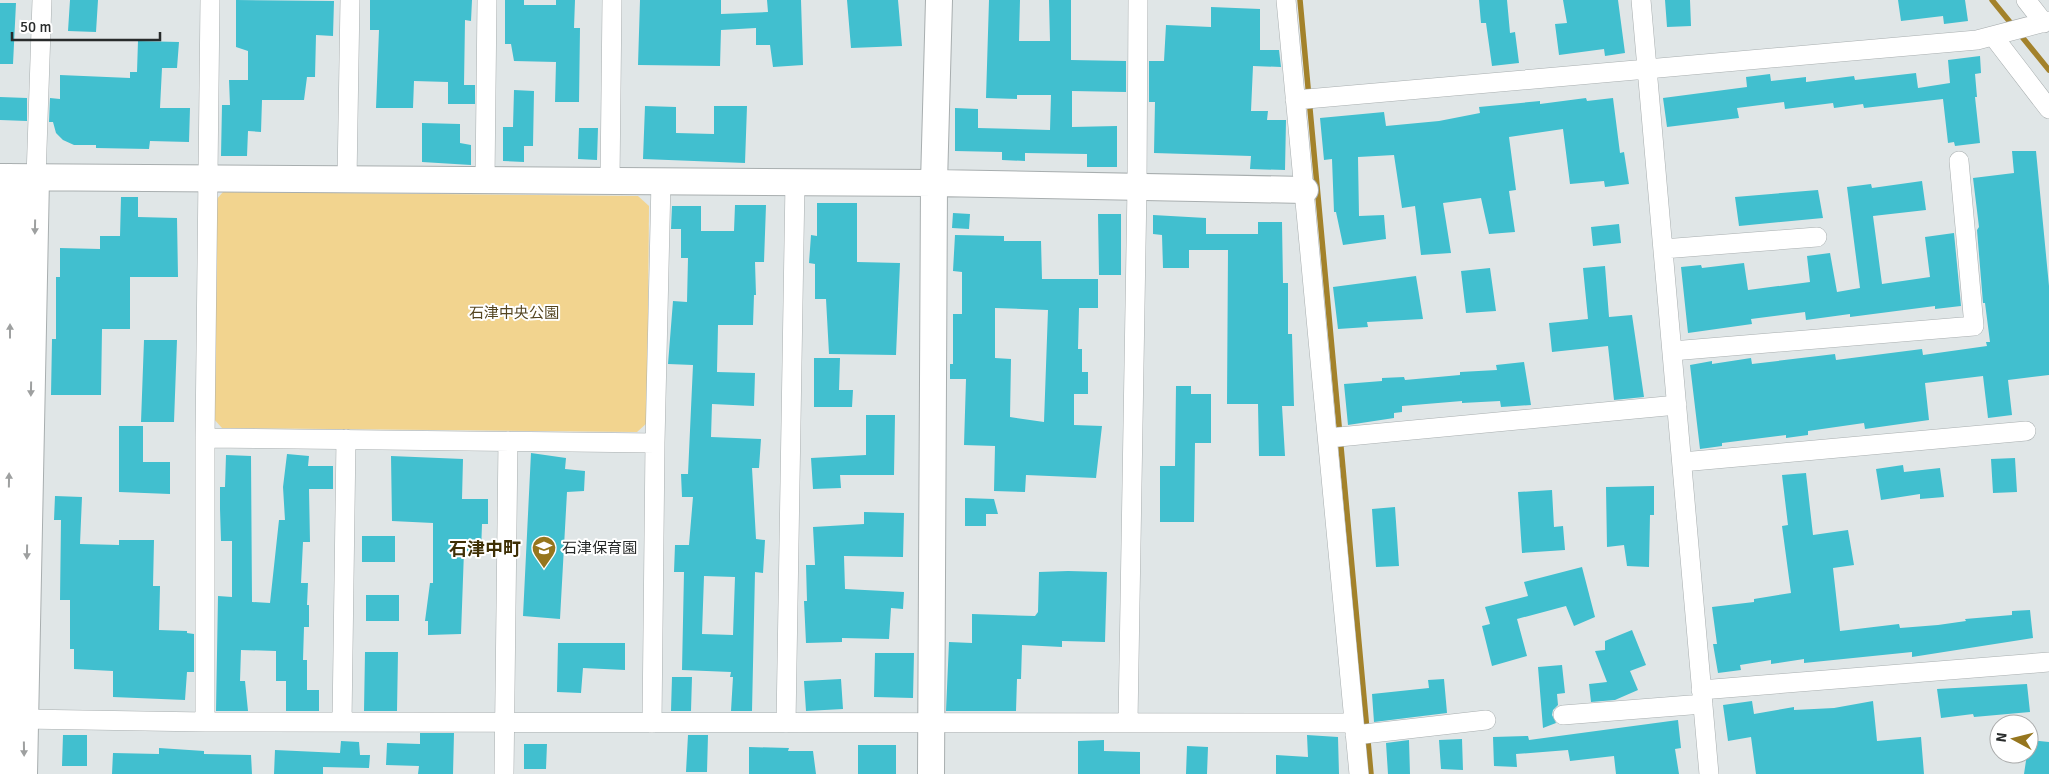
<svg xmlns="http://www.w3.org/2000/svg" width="2049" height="774" font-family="Signika,'Noto Sans JP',sans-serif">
	<rect width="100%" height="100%" fill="#e0e6e7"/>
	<path fill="#f2d48f" d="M223,192L638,196L649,206L647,423L637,432L222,428L213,418L216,200Z"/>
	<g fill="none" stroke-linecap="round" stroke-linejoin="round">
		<path stroke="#a3822b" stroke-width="5.5" d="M1300,0L1371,774
			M1992,0L2049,70"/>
	</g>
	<path fill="#41bfcf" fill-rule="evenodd" d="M70,0H98L96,32L68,31Z
		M236,0L334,1L333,36L316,35L315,77H307L304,100H262L261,132L248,131L247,156H221L222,105H230L229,80H248V51L236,47Z
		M370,0H472L471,21L465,20L464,85H475V104H448V82L414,81L413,108H376L379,30H370Z
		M505,0H524V5H556V0H575L574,28H580L579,102H555L556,62L514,61L511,44H505Z
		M640,0H721V14L768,12L767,0H801L803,65L773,67L770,45H756V28L721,30L720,66L638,65Z
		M847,0H898L902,46L851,48Z
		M989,0H1020L1019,41H1050L1049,0H1071V60L1126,61V92L1072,91V127L1117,126V167H1087V154L1025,153V161L1002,160V152L955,151V108L978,109V128L1050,130L1051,95H1017V99L986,98Z
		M1479,0H1507L1510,33L1515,32L1519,63L1492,66L1486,23H1481Z
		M1563,0H1618L1625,53L1605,56L1604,49L1559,55L1555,24L1567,23Z
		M1665,0H1690L1691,26L1667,27Z
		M1898,0H1965L1968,21L1944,24L1943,16L1901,21Z
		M0,3H16L13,64H0Z
		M1211,7L1260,9V50H1279L1281,67L1253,66L1251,111H1268L1267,120H1286L1285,170L1250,169L1251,156L1154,153L1155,102H1149V61H1164L1166,25L1211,27Z
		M138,41L179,42L177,68H162L160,108H190L189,142L150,141L149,149L96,148V145H74L63,140L56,133L53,122H49L50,98L60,99V75L130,78V72H137Z
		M1980,56L1981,73L1975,74L1977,97H1975L1980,143L1955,146L1954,142L1948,143L1943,99L1864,108L1863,104L1834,108L1833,103L1785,109L1784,102L1737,108L1739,118L1667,127L1663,98L1747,87L1746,77L1770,74L1771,81L1806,77V82L1854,76L1855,80L1916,73L1918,88L1950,83L1948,60Z
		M514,90L534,91L533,146H524V162L503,161V127H513Z
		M0,97L27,98V121L0,120Z
		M1586,98L1587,101L1613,98L1620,153L1624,152L1629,184L1605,187L1604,181L1570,184L1563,129L1509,137L1516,190L1509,191L1515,232L1489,234L1481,198L1443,203L1451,253L1421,255L1415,206L1402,208L1394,155L1358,157L1359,216L1384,215L1386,239L1343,245L1336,212H1334L1332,159L1324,160L1320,118L1384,112L1386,126L1439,121L1480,113L1479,107L1540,101V104Z
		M645,106L676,107V133L714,134V106H747L745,163L643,159Z
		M422,123L460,124V143L471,145V165L422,162Z
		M579,128H598L597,160L578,159Z
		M2012,151H2036L2049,286V375L2008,380L2012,415L1988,418L1983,376L1925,383L1929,420L1865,429L1864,423L1808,431V435L1786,438V435L1722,443V446L1700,449L1690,365L1712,361V364L1751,358L1752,364L1835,354L1836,360L1922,349L1923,355L1987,346L1986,342H1990L1985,303H1983L1977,230L1979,227L1973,178L2014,173Z
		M1922,181L1926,210L1873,216L1882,284L1930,277L1925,237L1954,233L1961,306L1935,309V306L1850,317V314L1806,320L1805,312L1751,319L1752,324L1688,333L1681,267L1701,265L1702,268L1744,263L1748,290L1810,282L1807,256L1830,253L1837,292L1860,288L1847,187L1871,184L1872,188Z
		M1818,190L1823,218L1739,226L1735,197Z
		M121,197H138V217L177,218L178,277H130V329H102L101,395H51L52,339H56V277H60V248L100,249V236H120Z
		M817,203H857V262L900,263L896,355L829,354L826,299H815V264L809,263L811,235L817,236Z
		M735,205H766L764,262H755L756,295H754L753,325H718L717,372L755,373L754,406L712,404L711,437L761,439L759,468H752L756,539L765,540L763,573L755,572L752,711H731L733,677H730L731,672L682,670L684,572H674L675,545H689L693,497H682L681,474H688L693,365L668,364L673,301L687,302L688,258H681V229H671L672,206H701V231H734ZM704,576L735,577L733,635L702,634Z
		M953,213L970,214L969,229L952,228Z
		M1098,214H1121V275H1099Z
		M1153,215L1206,218V234H1258V222H1282L1283,283H1288V334H1292L1294,406H1282L1285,456H1259L1258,404H1227L1228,250H1189V268H1163L1162,235L1153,234Z
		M1619,224L1621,243L1593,246L1591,227Z
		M955,235L1004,236V241H1041L1042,279H1098V308H1079L1078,349H1082V372H1088V394H1074V425L1102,426L1096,478L1026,475L1025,492L994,491L995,446L964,445L966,379H950V364H953V314H962V272L953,271ZM995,308L1048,310L1044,422L1010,417L1011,359L995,358Z
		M1605,266L1609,317L1632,315L1644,397L1614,400L1608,346L1552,352L1549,323L1588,319L1583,268Z
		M1490,268L1496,311L1466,313L1461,271Z
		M1416,276L1423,319L1367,322L1368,327L1338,329L1333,287Z
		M144,340H177L174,422H141Z
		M814,358H840L839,390H853L852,407H814Z
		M1524,362L1531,405L1501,407L1500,401L1462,403V401L1402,406V412L1394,413V418L1348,425L1344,384L1382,381V378L1404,377L1405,380L1460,375V372L1497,370L1496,365Z
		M1176,386H1191V394H1211V443H1195L1194,522H1160V466H1175Z
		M866,415H895L894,475H840L841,488L813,489L811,458L866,455Z
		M119,426H143V462H170V494L119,492Z
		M531,453L566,458L565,469L585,471L584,491L567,492L560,619L523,616Z
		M287,454L309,456L308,466H333V489H309L310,542H303L301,583H308L307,605H309V627H304L303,660H307V690H319V711H286V681H276V651L241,650L240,681H245L248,711H216L218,596L232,597V541H221L220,509V487H225L226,455L251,456L252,602L270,603L279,520H285L283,487Z
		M391,456L463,459L462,499H488V524H482L481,552L464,551L461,634L428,635V621H425L430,583H433V523L392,521Z
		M2015,458L2017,492L1993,493L1991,459Z
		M1903,465L1904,472L1940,468L1944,497L1920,499V494L1881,500L1876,469Z
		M1806,473L1813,535L1848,530L1854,565L1833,568L1840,631L1899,624L1900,628L1938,625L1966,621L1965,619L2012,615V611L2030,610L2033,638L1912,657V652L1804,663V659L1771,664V660L1740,665L1741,670L1718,673L1713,644H1717L1712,607L1754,602V599L1791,593L1782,526L1788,525L1782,475Z
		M1654,486V515H1650L1649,567L1627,566L1624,545L1607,547L1606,487Z
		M1552,490L1554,527L1563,526L1565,550L1522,553L1518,492Z
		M55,496L82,497L80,544L119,545V540H154L153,586H160L159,630L187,631V633L194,634V672H187L185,700L113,697V671L74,669V649H70V600H60L61,520H54Z
		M965,498L994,499L998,514H986V526H965Z
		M1395,507L1399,566L1376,567L1372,509Z
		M864,512L904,513L903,557L844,556L845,589L904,592L903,609L891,608L889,639L842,638V642L806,643L804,601H807L806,565H815L813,527L864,524Z
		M362,536H395V562H362Z
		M1582,567L1595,617L1574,626L1566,606L1517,619L1527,656L1492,666L1482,626L1490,624L1485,607L1528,596L1524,582Z
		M1068,571L1107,572L1105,642L1062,641V647L1022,645L1021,679H1017L1016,711H946L949,642L972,643V614L1035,616L1038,612L1039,572Z
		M366,595H399V621H366Z
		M1632,630L1646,665L1630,671L1638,690L1615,700L1591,702L1589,684L1607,682L1595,651L1605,650V641Z
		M558,643H625V670L583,668L581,693L557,692Z
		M365,652H398L397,711H364Z
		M875,653H914L913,698L874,697Z
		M1562,665L1565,693L1557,694L1558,705L1553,710L1552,715L1556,723L1543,728L1538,667Z
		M672,677H692L691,711H671Z
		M841,679L843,709L806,711L804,681Z
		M1444,679L1447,713L1374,722L1372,694L1429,688L1428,680Z
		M2027,684L2030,712L1974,717L1973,714L1941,718L1937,689Z
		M1752,701L1754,714L1794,707V710L1834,708L1873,701L1877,741L1921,737L1924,774H1756L1751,737L1728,741L1723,705Z
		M1678,720L1681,748L1675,749L1679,774H1616L1614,756L1570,761L1568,750L1516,754L1517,767L1494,766L1493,737L1528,736L1529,740Z
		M420,733H454L453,774H418L419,766L386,765L387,743L420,744Z
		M63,735H87V766H62Z
		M688,735H708L707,772H686Z
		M1307,735L1338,737L1339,774H1276V755L1308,757Z
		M1462,739L1463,770L1441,769L1439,740Z
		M1104,740V751L1140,752V774H1078V741Z
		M1409,740L1410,774H1388L1386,743Z
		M2029,740L2049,742V774H2024L2027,754H2029Z
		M341,741L359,742L360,755H370L369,768L323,767V774H274L275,750L340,753Z
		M524,744H547L546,769H524Z
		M858,745H896V774H858Z
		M1187,746L1208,747L1207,774H1186Z
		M749,747L789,748L788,751H813L816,774H749Z
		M159,748L204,751V754L251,755L252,774H112L113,753L159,754Z"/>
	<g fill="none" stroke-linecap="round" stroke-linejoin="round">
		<defs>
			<path id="street" d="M1286,0L1359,774
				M1641,0L1709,774
				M2026,0L2044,23
				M1993,36L2049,109
				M1295,100L1977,40L2049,21
				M36,178L42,0
				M347,180L350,0
				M485,180L487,0
				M610,181L612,0
				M1663,249L1817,237
				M1672,351L1974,326L1959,161
				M205,438L655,443
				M1328,438L1677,405
				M1682,462L2026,431
				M1701,690L2049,662
				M1563,715L1703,704
				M23,719L205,722L1354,723
				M205,722V438L210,0
				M342,722L346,439
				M1128,722L1137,187L1138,0
				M652,723L655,443L661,181
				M786,723L795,182
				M1355,735L1486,720
				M504,774L508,441"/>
			<path id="secondary" d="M0,177L934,183L1305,190
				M3,774L10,414V177
				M24,774L36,178
				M931,774L934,183L939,0"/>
		</defs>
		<use href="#street" stroke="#a8aeaf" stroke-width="20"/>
		<use href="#secondary" stroke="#a8aeaf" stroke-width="28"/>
		<use href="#street" stroke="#fff" stroke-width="19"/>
		<use href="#secondary" stroke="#fff" stroke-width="26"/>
	</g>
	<defs><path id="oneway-solid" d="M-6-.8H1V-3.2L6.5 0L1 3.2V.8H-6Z" transform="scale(1.25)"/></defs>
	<g fill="#9ea0a0">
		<use href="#oneway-solid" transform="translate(35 227) rotate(91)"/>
		<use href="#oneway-solid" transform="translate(10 331) rotate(-90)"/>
		<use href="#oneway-solid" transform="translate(31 389) rotate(91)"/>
		<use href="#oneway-solid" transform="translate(9 480) rotate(-89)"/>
		<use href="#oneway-solid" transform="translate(27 552) rotate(91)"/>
		<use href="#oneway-solid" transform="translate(24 749) rotate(89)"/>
	</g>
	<defs>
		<symbol id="school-pin" viewBox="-11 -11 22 30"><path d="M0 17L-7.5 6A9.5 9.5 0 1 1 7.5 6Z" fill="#96761e" stroke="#fff"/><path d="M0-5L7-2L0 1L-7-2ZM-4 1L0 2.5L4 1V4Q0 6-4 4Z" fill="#fff"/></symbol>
	</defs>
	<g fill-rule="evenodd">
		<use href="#school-pin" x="530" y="534" width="28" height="38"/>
	</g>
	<g text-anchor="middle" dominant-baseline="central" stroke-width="4" stroke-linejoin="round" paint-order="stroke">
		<g font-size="15" fill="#544521" stroke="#fff">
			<text x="514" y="313">石津中央公園</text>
		</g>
		<g font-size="15" fill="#282b2b" stroke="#fff" text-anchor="start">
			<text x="562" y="548">石津保育園</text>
		</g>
		<g font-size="18" font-weight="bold" fill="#3e2f05" stroke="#fff">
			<text x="485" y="549">石津中町</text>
		</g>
	</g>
	<g transform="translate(2014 739) rotate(277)"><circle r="24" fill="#ffffff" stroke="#a9aaaa"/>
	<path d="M0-4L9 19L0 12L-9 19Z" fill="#96761e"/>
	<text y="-8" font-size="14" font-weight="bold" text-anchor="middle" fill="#282b2b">N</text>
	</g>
	<path d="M12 32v8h148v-8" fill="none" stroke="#282b2b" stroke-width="2.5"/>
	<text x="20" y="32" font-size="15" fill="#282b2b" stroke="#ffffff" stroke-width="4" paint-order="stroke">50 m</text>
</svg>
